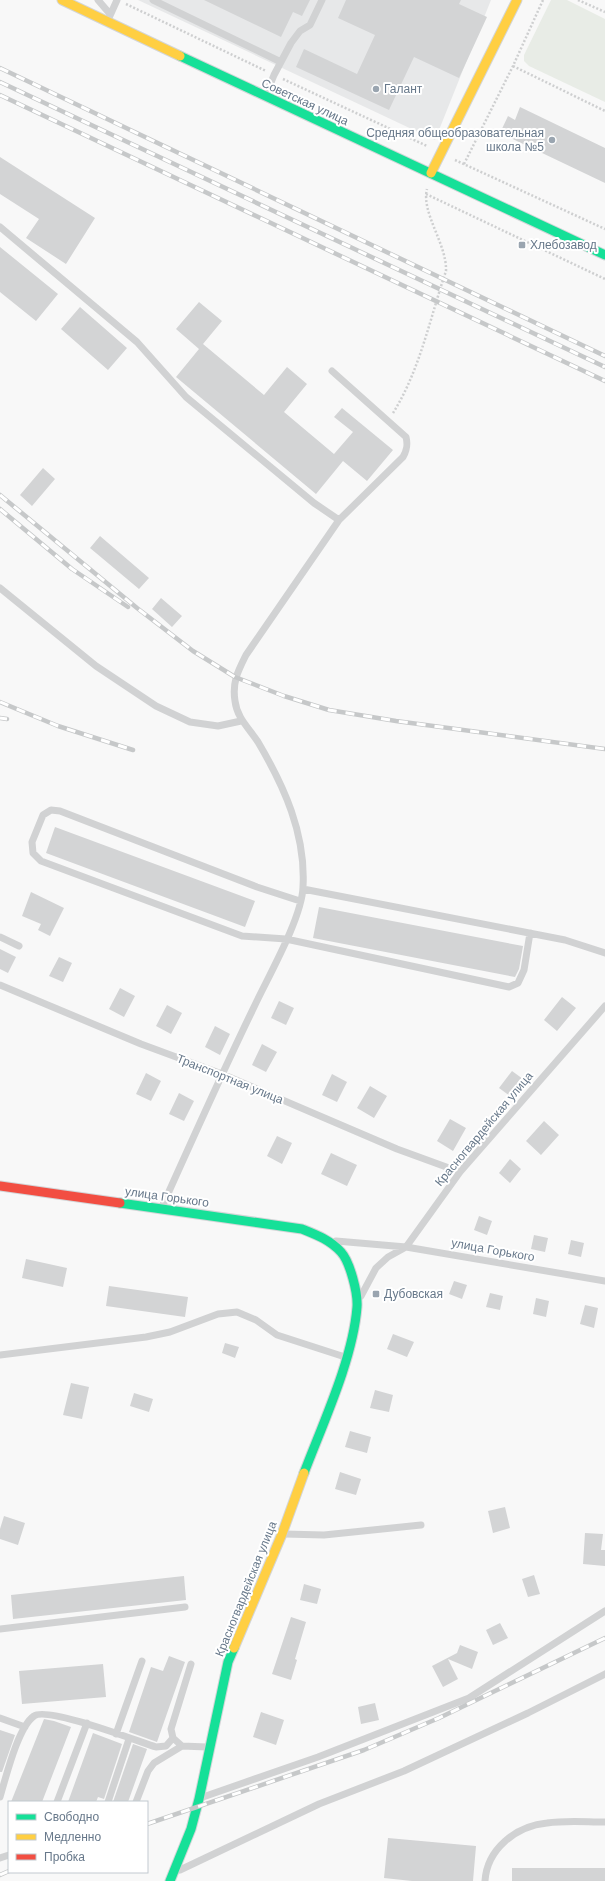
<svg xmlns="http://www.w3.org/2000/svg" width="605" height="1881" font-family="Helvetica,sans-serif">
	<rect width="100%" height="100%" fill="#f8f8f8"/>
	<path fill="#e7e8e9" d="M138,0H491L435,140Z"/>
	<path fill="#e8ece6" d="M551,0H567L605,19V102L529,66L524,61V55Z"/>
	<path fill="#d3d4d5" d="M204,0H310L302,16L293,12L281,37Z
		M346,0H461L459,4L487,17L459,78L414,57L389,110L296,67L304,49L357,74L375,35L338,18Z
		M520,107L605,148V183L500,133L508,116L515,120Z
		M0,157L95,218L66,264L26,238L39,219L0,194Z
		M0,247L58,294L36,321L0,292Z
		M199,302L222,321L203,344L264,395L287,367L307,384L284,412L334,454L353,432L334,417L342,408L393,450L367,481L343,461L316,494L176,377L199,349L176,329Z
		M80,307L127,348L108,370L61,329Z
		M43,468L55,479L32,506L20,495Z
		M100,536L149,578L139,589L90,548Z
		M161,598L182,616L172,627L152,609Z
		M55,827L255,901L245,927L46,853Z
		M31,892L64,908L50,936L38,930L41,924L22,916Z
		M319,907L523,946L519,969L515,977L313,938Z
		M0,949L16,957L8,973L0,969Z
		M59,957L72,963L63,982L49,976Z
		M120,988L135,996L124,1017L109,1009Z
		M562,997L576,1008L557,1031L544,1020Z
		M279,1001L294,1008L286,1025L271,1018Z
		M167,1005L182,1013L171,1034L156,1026Z
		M215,1026L230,1034L220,1055L205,1047Z
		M262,1044L277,1052L266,1072L252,1065Z
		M512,1071L523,1079L510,1096L499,1088Z
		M146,1073L161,1081L151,1101L136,1094Z
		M332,1074L347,1082L337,1102L322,1095Z
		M370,1086L387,1096L374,1118L357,1108Z
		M179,1093L194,1101L184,1121L169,1114Z
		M450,1119L466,1128L453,1151L437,1141Z
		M544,1121L559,1135L541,1155L526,1141Z
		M277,1136L292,1143L282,1164L267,1156Z
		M331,1153L357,1165L347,1186L321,1174Z
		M510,1159L521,1169L510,1183L499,1173Z
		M479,1216L492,1221L487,1235L474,1230Z
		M534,1235L548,1238L545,1252L531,1249Z
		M571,1240L584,1243L581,1257L568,1254Z
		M26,1259L67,1268L63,1287L22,1278Z
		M454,1281L467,1285L462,1299L449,1294Z
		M109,1286L188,1297L185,1317L106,1306Z
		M490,1293L503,1296L500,1310L486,1307Z
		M536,1298L549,1301L546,1317L533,1314Z
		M585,1305L598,1308L594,1328L580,1324Z
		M393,1334L414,1342L407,1357L387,1349Z
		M225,1343L239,1347L235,1358L222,1353Z
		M71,1383L89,1387L82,1419L63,1415Z
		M375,1390L393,1395L389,1412L370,1408Z
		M134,1393L153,1399L149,1412L130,1406Z
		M350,1431L371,1437L367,1453L345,1447Z
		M340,1472L361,1479L356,1495L335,1489Z
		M505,1507L510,1528L493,1533L488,1511Z
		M4,1516L25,1523L18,1545L0,1539V1529Z
		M585,1533L603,1534L601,1550H605V1566L583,1564Z
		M534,1575L540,1594L528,1597L522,1579Z
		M184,1576L186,1600L13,1619L11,1595Z
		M304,1584L321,1589L317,1604L300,1600Z
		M291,1617L306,1622L295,1659L297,1660L291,1680L272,1674Z
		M500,1623L508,1638L493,1645L486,1630Z
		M460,1645L478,1652L472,1669L448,1659L458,1679L443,1687L432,1666L457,1653Z
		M169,1656L185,1662L157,1742L129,1732L151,1667L163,1671Z
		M103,1664L106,1697L22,1704L19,1671Z
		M375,1703L379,1720L361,1724L358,1707Z
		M261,1712L284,1720L276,1745L253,1737Z
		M44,1719L54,1721L71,1727L42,1802H11Z
		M0,1730L15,1735L2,1772H0Z
		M93,1733L122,1744L104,1799L98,1797L96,1802H68Z
		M133,1744L147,1749L128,1802H113Z
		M388,1838L476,1846L473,1881H412L384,1878Z
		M512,1868H605V1881H512Z"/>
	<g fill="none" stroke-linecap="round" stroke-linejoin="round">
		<defs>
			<path id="fast" d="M180,56L605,255
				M120,1203L302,1229C317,1235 330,1240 341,1252C350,1262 358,1293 357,1307C353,1359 323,1423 304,1473
				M170,1881L191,1829L199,1799L228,1662L234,1648"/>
			<path id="slow" d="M62,0L180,56
				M431,173L517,0
				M234,1648L282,1534L304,1473"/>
			<path id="jam" d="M0,1186L120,1203"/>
		</defs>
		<use href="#fast" stroke="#d3d5d7" stroke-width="11"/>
		<use href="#slow" stroke="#d3d5d7" stroke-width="11"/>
		<use href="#jam" stroke="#d3d5d7" stroke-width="11"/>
		<path stroke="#cecfd0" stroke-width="2.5" stroke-dasharray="2 2" stroke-linecap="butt" d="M578,0L605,12
			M126,4L266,71
			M513,66L605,111
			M283,79L427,146
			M455,160L605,229
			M464,164L513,66L543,0
			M426,194L605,279
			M393,413C420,370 430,318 446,271C447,244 421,213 427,189"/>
		<path stroke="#d1d2d3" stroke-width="7" d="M98,0L110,14
			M153,0L281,62
			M108,20L117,0
			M266,95L274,75L291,43L300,31L310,25L322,0
			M0,227L137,342L186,397L314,503L339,520
			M0,588L96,666L156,706L190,722L218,726L241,721
			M303,889L565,940L605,953
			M300,901L257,887L60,811L51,810L43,815L32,842L33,853L41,861L242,936L286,939L509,987L518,983L524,970L530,933
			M0,937L19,946
			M0,985L141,1044L222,1074L397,1149L460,1172
			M162,1207C192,1140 222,1073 254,1007C268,977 302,918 303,887C306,834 284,786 258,742C249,728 237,718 235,701C232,682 238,671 246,655L339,520L403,457C407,450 408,445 406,437L332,371
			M336,1241L406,1247L605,1281
			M361,1296L376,1268L388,1257L406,1247L460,1172L605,1006
			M0,1355L146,1337L170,1332L218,1314L237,1312L256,1320L277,1335L345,1357
			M284,1534L324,1535L421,1525
			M0,1629L185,1607
			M191,1664L171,1729L173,1738L182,1746L207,1747
			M0,1718L25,1727
			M116,1734L142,1661
			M0,1797C6,1777 18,1727 34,1716C47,1706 137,1741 156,1747L166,1746L173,1738
			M203,1797L318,1757L469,1698L605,1611
			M57,1802L87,1723
			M108,1802L129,1739
			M136,1802L148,1771L154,1763L182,1746
			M0,1858L9,1855
			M180,1870L319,1804L404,1771L528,1713L605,1674
			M485,1881C487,1849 516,1826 547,1823C566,1820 586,1822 605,1822"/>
		<use href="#fast" stroke="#16e098" stroke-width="9"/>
		<use href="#slow" stroke="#ffcf43" stroke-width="9"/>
		<use href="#jam" stroke="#f24e42" stroke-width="9"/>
		<defs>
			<path id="rail" d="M0,68L605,356
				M0,82L605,367
				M0,95L605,381
				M0,495L137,608L193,651L235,677L284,696L329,710L396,721L605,749
				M0,509L72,569L128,607
				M0,702L58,726L133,750
				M0,718L7,719
				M147,1824L364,1750L439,1718L605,1638
				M0,1875L9,1871"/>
		</defs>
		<use href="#rail" stroke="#c6c8c9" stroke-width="4.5"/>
		<use href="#rail" stroke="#fff" stroke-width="3" stroke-dasharray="9" stroke-linecap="butt"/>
	</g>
	<g fill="#9aa5b0" stroke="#fff" stroke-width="1.5">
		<circle cx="376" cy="89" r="4"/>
		<circle cx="552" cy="140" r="4"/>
		<rect x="518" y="241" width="8" height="8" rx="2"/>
		<rect x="372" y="1290" width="8" height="8" rx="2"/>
	</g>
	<g text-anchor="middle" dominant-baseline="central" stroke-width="4" stroke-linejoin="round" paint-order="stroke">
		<g font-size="12" fill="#67788a" stroke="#fff" text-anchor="start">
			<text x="384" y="89">Галант</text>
			<text x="544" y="133" text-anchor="end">Средняя общеобразовательная<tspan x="544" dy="14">школа №5</tspan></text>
			<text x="530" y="245">Хлебозавод</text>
			<text x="384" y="1294">Дубовская</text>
		</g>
		<g font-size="12" fill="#67788a" stroke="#fff">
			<text transform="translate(305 102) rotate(25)">Советская улица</text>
			<text transform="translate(230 1079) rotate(22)">Транспортная улица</text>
			<text transform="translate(484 1129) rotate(-50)">Красногвардейская улица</text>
			<text transform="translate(167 1197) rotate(8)">улица Горького</text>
			<text transform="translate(493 1250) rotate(10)">улица Горького</text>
			<text transform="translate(246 1589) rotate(-68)">Красногвардейская улица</text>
		</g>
	</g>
	<rect x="8" y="1801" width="140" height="72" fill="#ffffff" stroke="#c2c9d0"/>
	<rect x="16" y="1814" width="20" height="6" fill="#16e098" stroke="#c2c9d0"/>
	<text x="44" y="1821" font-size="12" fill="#67788a">Свободно</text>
	<rect x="16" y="1834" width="20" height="6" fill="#ffcf43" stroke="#c2c9d0"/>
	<text x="44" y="1841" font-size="12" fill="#67788a">Медленно</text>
	<rect x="16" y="1854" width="20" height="6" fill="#f24e42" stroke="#c2c9d0"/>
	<text x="44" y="1861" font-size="12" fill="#67788a">Пробка</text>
</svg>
